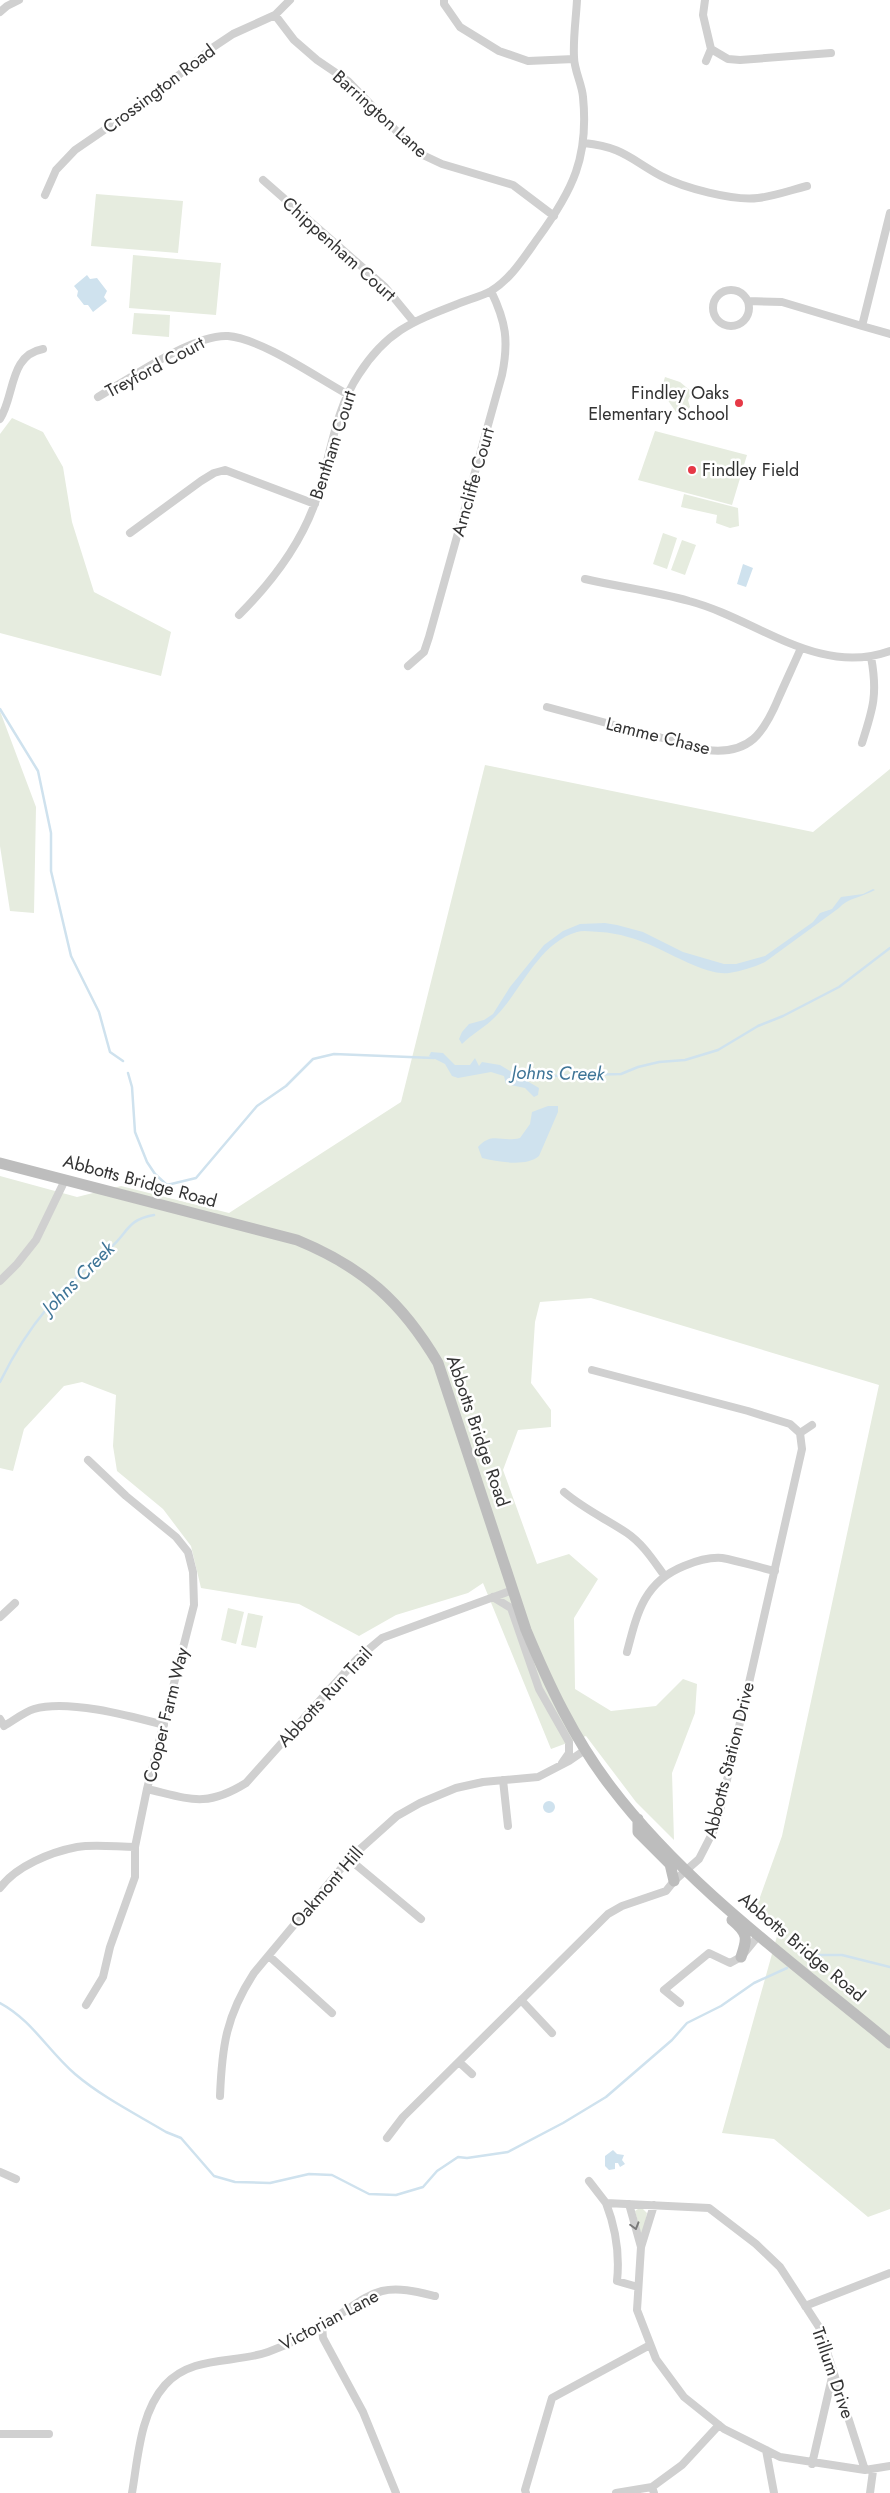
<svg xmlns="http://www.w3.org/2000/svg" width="890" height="2493" font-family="Jost,sans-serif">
	<rect width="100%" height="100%" fill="#fff"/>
	<path fill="#e6ecdf" d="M96,194L183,201L178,253L91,246Z
		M133,255L221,263L216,315L129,308Z
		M134,313L170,315L169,337L132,334Z
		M665,377L680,382L692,392L688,400L690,407L683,414L676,412L667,399L659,397Z
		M12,418L43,432L63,467L72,522L94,592L171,632L161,676L0,633V434Z
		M655,431L747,455L732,505L638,480Z
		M684,494L738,508L739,526L730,528L716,523L717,515L681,507Z
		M663,533L677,538L667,569L653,564Z
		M682,540L696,545L685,575L671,570Z
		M0,711L36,807L34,913L10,911L0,846Z
		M485,765L813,832L890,769V2209L868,2217L774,2139L722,2133L777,1936L755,1911L782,1836L879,1385L591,1298L540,1302L535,1322L531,1383L551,1410V1427L518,1430L503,1470L537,1564L569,1554L598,1579L574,1618L575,1689L611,1711L656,1706L683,1679L697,1684L695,1713L672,1773L674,1840L636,1802L586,1736L551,1749L483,1583L468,1593L396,1615L359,1636L299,1604L201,1588L191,1546L163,1509L117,1471L113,1446L116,1395L82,1382L64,1386L24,1429L13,1471L0,1468V1176L77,1197L121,1186L229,1213L401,1102Z
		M228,1608L244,1612L236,1644L221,1640Z
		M248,1613L263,1616L256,1648L241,1645Z
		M641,2207L647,2213L642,2238L635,2211Z"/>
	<path fill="#cfe2ee" d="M87,275L90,279L97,278L107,291L104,297L107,301L93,312L88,305H84L77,296L78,291L74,286Z
		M743,564L753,568L746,587L737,584Z
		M873,889L875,890C863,897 847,898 839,908L765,962C754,967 742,971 729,973C709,976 673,955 655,947C638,939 618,933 600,932C593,932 584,930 577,932C539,943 522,989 497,1015C486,1027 473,1033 462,1044L459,1039L462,1032L469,1024L484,1020L493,1014L510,987L544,945L563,931L580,924L605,923L617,925L643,932L683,952L724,964H736L765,956L813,922L820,913L832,909L841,897L863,894Z
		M431,1052L443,1053L455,1065H470L475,1058L479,1066L482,1062L500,1065L539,1088L538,1095L534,1097L525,1088L506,1084L504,1076L491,1072L458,1078L452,1076L445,1064L429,1056Z
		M548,1106H558V1112L539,1156C526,1167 499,1162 482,1158L478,1147C493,1131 500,1143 520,1138L530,1124L532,1112Z
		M543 1807a6 6 0 1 1 12 0a6 6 0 1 1-12 0Z
		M613,2150L617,2154L624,2155L622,2160L625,2164L620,2167L618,2163H615V2169L609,2170L605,2166V2156Z"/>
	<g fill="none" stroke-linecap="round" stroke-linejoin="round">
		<path stroke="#cfe2ee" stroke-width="2.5" d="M0,709L38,771L51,833V871L71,956L99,1012L110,1052L123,1061
			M128,1073L132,1087L135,1132L147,1162L155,1174L167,1185
			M516,1077L621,1074L638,1067L659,1062L685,1060L718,1050L758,1026L783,1016L839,987L890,948
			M167,1185L196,1178L257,1106L286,1086L313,1059L334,1054L434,1058
			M166,1192L167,1185
			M0,1382C29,1323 60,1289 110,1248C129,1232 126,1220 154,1215
			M817,1955H842L890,1967
			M0,2003C32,2020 48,2051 75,2074C102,2097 136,2114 166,2132L181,2138L214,2176L235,2182L270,2183L309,2174L332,2175L369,2194L396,2195L423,2187L437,2171L458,2157L467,2158L508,2152L563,2123L606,2097L672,2040L687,2023L721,2006L754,1983L787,1968"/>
		<path stroke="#d0d0d0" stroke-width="8" d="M444,0V4L460,27L499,51L528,61L574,59
			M705,0L703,15L711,49L728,59L740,60L831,53
			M0,12L7,6L19,0
			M275,15L294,40L317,60L348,81L408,143L425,156L442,164L513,185L554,216
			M706,61L711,49
			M584,143C623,147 630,159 661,176C684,188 733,201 758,198C775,196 791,190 807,186
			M263,180L385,287L413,321
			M45,195L56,170L75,150L148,100L212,48L233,34L275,15L290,0
			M890,213L862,326L890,334
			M713 308a18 18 0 1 1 36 0a18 18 0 1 1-36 0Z
			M748,301L782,302L862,326
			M98,397C129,379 193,334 228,336C262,339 316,377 347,394
			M0,419C15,395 9,355 43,349
			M130,533L201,481L214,473L225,470L315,504
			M585,579C619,587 655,591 689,601C757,619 818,677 890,651
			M239,615C270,584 300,545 315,503C330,461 334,411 359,374C386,332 411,322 455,305C466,300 480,297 491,291C511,279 525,256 538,238C573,190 589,157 583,97C582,84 574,70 574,57C573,38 576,19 577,0
			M408,666L424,652L429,637L502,375C509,341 506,322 491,291
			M547,707L707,750C750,755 764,733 779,697C786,681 794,664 801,648
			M862,743C873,709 878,694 871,657
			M0,1281L17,1264L36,1240L65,1180
			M800,1433L812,1425
			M564,1492C584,1509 606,1519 627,1533C643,1544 653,1560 664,1575
			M493,1597L511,1608L539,1689L569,1742V1753L562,1763
			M0,1617L15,1603
			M627,1652C637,1613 644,1582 684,1566C696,1561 709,1557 722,1558C739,1561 757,1567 775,1571
			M0,1719L4,1726C13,1721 24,1712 34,1709C68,1699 130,1716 164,1725
			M503,1780L508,1826
			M147,1789C190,1799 206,1808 246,1783L357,1659L382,1638L513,1590
			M349,1859L421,1919
			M0,1888C16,1866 51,1852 77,1847C95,1844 117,1847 135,1847
			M269,1956L332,2013
			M521,2000L552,2033
			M680,2003L664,1990L709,1953L730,1963L741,1957L759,1935
			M86,2005L103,1977L110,1947L135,1877V1847L147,1789L194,1605L193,1572L188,1552L176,1537L126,1496L88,1460
			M459,2062L472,2074
			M220,2096C222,2046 226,2016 254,1973L349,1859L397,1816L420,1803L456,1788L483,1782L538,1777L569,1761L585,1750
			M387,2138L403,2117L608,1914L622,1906L666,1891L674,1881L699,1859L717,1824L802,1449L800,1433L790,1424L748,1411L592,1370
			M0,2172L16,2179
			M589,2181L606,2203L709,2208L756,2244L780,2267L819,2327L865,2470
			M606,2203C616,2229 620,2253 617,2281L638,2287
			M629,2204L641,2247
			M654,2205L641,2247L637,2310L656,2359L684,2397L724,2429L780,2457L865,2470L890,2466
			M805,2306L890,2273
			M322,2326L323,2338L363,2412L396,2493
			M0,2434H49
			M766,2450L774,2493
			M812,2464L833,2373
			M132,2493C138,2458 140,2413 165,2385C192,2355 234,2364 268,2352C293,2343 317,2330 339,2315C353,2306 366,2295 382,2291C399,2287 418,2292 435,2296
			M526,2493L525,2490L552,2398L650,2345
			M616,2493L652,2487
			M654,2493L652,2487L682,2465L719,2425
			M870,2493L873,2471"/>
		<path stroke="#bdbdbd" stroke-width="11" d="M0,1163L297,1240C363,1267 402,1302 438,1363L526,1630C549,1685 574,1739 611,1787C687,1887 794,1963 890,2043
			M638,1819V1832L670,1864L674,1881
			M732,1920C749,1934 747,1939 741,1957"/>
	</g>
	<defs><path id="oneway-chevron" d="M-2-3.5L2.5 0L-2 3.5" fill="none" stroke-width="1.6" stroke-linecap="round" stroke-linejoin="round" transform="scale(1.25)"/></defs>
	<use stroke="#7a7a7a" href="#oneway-chevron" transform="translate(635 2226) rotate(74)"/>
	<g fill="#e63946" stroke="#fff" stroke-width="2">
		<circle cx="739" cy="403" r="5"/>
		<circle cx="692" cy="470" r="5"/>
	</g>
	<g text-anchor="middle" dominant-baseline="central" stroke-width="5" stroke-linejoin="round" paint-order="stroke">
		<g font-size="18" fill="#333" stroke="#fff">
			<text transform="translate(159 89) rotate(-37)">Crossington Road</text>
			<text transform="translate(380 114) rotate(42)">Barrington Lane</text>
			<text transform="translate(339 249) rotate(42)">Chippenham Court</text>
			<text transform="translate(155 367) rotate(-28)">Treyford Court</text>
			<text transform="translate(333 445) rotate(-72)">Bentham Court</text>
			<text transform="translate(473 482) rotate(-74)">Arncliffe Court</text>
			<text transform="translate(658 736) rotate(14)">Lamme Chase</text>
			<text transform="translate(140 1181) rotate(15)">Abbotts Bridge Road</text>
			<text transform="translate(478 1431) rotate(71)">Abbotts Bridge Road</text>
			<text transform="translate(325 1697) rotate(-47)">Abbotts Run Trail</text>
			<text transform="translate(166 1715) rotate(-76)">Cooper Farm Way</text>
			<text transform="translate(729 1760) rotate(-76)">Abbotts Station Drive</text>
			<text transform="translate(327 1887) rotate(-49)">Oakmont Hill</text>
			<text transform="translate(802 1947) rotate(40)">Abbotts Bridge Road</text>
			<text transform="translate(329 2320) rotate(-28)">Victorian Lane</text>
			<text transform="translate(833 2373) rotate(71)">Trillum Drive</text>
		</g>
		<g font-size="18" fill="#333" stroke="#fff" text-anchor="end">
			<text x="729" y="393">Findley Oaks<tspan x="729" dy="21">Elementary School</tspan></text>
			<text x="702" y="470" text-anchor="start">Findley Field</text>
		</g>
		<g font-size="19" font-style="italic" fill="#3f7597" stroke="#fff">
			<text transform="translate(558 1073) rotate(1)">Johns Creek</text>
			<text transform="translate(78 1278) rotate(-45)">Johns Creek</text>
		</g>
	</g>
</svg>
